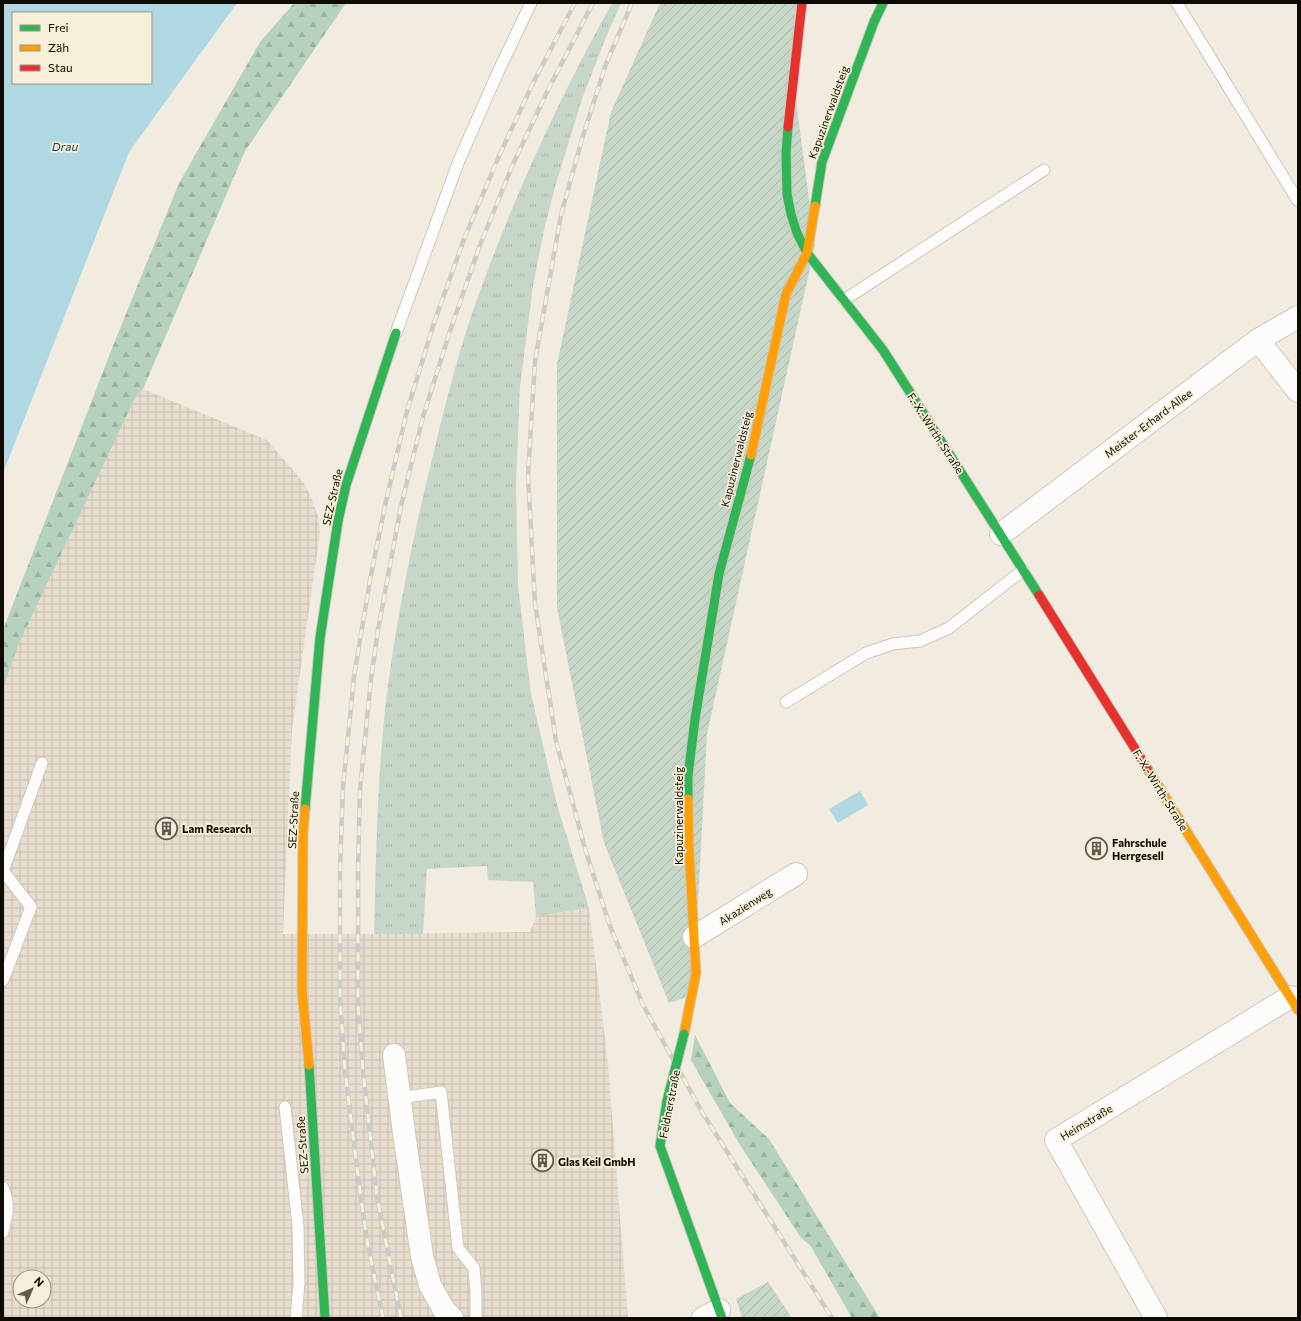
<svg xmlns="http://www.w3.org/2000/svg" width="1301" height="1321" font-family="Commissioner,sans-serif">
	<defs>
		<pattern id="industrial-grid" width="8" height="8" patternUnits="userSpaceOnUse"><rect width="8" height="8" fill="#e8decf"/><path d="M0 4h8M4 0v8" fill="none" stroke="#c6bdb0"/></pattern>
		<pattern id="grass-tufts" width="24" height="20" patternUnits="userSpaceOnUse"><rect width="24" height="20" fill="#c7d7c7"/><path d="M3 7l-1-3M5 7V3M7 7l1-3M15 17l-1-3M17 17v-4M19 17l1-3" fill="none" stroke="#aab7a9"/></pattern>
		<pattern id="forest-firs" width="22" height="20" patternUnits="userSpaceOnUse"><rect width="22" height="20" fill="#b6d2bd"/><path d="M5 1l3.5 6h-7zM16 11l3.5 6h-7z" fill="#9bb3a1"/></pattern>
		<pattern id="garden-furrows" width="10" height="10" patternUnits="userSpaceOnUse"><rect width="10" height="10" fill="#c7d7c7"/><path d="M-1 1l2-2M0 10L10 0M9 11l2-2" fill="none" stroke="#aab7a9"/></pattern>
	</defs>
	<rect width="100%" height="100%" fill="#f1ecdf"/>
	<path fill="url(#industrial-grid)" fill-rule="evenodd" d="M143,389L267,440L304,483L311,497L318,516L320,532L292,729L283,934H374L530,932L536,916L589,908L608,1064L628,1318H3V688L19,643L136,396ZM20,1277H44V1301H20Z"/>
	<path fill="url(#grass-tufts)" d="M612,3H621L604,42L582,99L555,187L544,230L533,286L520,386L516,483L518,586L531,694L557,805L589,908L536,916L533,882L488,880L487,866L427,869L423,934H374C376,860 377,785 385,710C395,623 413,536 434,451C446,402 458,353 475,305C512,201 558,100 612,3Z"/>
	<path fill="url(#forest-firs)" d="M294,3H346L245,151L143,389L136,396L19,643L3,688V630L111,351L179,183L260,42Z
		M695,1035L730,1103L769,1139L880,1318H852L810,1245L801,1238L740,1145L691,1060Z"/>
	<path fill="url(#garden-furrows)" d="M660,3H797L796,101L815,245L707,734L693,995L669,1003L604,843L557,608V364L611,112Z
		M768,1282L792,1318H742L736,1299Z"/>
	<path fill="#afd8e3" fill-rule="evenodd" d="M3,3H237L129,152L3,473ZM13,13H151V83H13Z
		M860,791L868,805L838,823L829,809Z"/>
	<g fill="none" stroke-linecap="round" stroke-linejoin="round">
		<defs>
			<path id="lane" d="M1177,3L1298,201
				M844,300L1044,170
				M396,333L458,163L498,72L531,3
				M786,702L866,653L893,644L920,641L949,628L1023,570
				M3,980L31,907L3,871L42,763
				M399,1098L441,1092L458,1248L474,1268L476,1294V1318
				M285,1107L298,1227L299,1283L296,1318
				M3,1188C10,1203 7,1216 3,1232"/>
			<path id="street" d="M1258,340L1298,391
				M1001,534L1258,340L1298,317
				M694,937L796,874
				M394,1055L404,1133L422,1256L430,1285L444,1310L452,1318
				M703,1318L719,1310
				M1156,1318L1056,1140L1290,997"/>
			<path id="fast" d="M788,127L786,153L787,194L791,214L797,233L807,253L883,350L1039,595
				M815,206L822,162L874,22L883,3
				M688,799V776L695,719L719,574L751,455
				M305,809L320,638L338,521L346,485L396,333
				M309,1065L325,1318
				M667,1101L660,1146L722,1318"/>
			<path id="slow" d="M751,455L786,294L807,253L815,206
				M1147,768L1298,1010
				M305,809L303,833L302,990L309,1065
				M684,1034L696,973L689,850L688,799"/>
			<path id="jam" d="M788,127L802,3
				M1039,595L1147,768"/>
		</defs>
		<use href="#lane" stroke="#ccc8be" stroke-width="13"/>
		<use href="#street" stroke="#ccc8be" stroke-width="24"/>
		<use href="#fast" stroke="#ccc8be" stroke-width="11"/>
		<use href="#slow" stroke="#ccc8be" stroke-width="11"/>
		<use href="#jam" stroke="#ccc8be" stroke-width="11"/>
		<use href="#lane" stroke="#fdfcfa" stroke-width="11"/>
		<use href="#street" stroke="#fdfcfa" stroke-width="22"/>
		<use href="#fast" stroke="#30b455" stroke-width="9"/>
		<use href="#slow" stroke="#ff9f0a" stroke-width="9"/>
		<use href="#jam" stroke="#e5322d" stroke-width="9"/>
		<defs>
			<path id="rail" d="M632,3L606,64L582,139L561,215L535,361L528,475L535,604L556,741L586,852L610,926L643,1005L702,1112L832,1318
				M383,1318L368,1246L361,1199L345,1071L340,999V870L343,787L354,677L370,580L386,501L407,411L434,323L464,239L499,156L534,81L575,3
				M401,1318L377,1197L363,1071L358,1003V872L360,789L371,679L378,630L401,506L423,417L450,331L480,245L514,162L549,88L593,3"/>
		</defs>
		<use href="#rail" stroke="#cccbc7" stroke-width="4.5"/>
		<use href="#rail" stroke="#f8efd8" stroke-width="3" stroke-dasharray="9" stroke-linecap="butt"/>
		<defs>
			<path id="fast-bridge" d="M667,1101L684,1034"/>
		</defs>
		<use href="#fast-bridge" stroke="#ccc8be" stroke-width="11" stroke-linecap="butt"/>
		<use href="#fast-bridge" stroke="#30b455" stroke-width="9"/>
	</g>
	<defs>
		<symbol id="building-ring" viewBox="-11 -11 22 22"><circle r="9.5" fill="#f8efd8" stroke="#5d5a51" stroke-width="1.5"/><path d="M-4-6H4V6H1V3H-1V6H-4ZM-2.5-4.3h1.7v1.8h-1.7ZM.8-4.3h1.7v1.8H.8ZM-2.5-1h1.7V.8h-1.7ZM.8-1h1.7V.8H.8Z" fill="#5d5a51"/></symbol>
	</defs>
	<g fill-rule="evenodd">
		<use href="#building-ring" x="154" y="816" width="25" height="25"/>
		<use href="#building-ring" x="1084" y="836" width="25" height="25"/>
		<use href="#building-ring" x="530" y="1148" width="25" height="25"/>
	</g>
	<g text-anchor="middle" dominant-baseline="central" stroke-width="3.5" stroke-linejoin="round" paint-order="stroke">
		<g font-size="11" fill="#0e0b04" stroke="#f8efd8">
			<text transform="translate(828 112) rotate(-70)">Kapuzinerwaldsteig</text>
			<text transform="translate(1148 423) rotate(-37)">Meister-Erhard-Allee</text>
			<text transform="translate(936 433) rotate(57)">F.-X.-Wirth-Straße</text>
			<text transform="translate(736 459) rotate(-76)">Kapuzinerwaldsteig</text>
			<text transform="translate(332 497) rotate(-77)">SEZ-Straße</text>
			<text transform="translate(1161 790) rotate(58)">F.-X.-Wirth-Straße</text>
			<text transform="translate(678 816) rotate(-90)">Kapuzinerwaldsteig</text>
			<text transform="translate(293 820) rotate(-87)">SEZ-Straße</text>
			<text transform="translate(745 906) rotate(-32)">Akazienweg</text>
			<text transform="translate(669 1104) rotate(-79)">Feldnerstraße</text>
			<text transform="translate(1086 1122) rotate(-31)">Heimstraße</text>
			<text transform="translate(302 1145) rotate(-94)">SEZ-Straße</text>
		</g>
		<g font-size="11" font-weight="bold" fill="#0e0b04" stroke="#f8efd8" text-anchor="start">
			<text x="182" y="828">Lam Research</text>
			<text x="1112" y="842">Fahrschule<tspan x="1112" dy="13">Herrgesell</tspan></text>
			<text x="558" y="1161">Glas Keil GmbH</text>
		</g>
		<g font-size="12" font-style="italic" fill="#144857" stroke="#f8efd8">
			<text x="65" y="146">Drau</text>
		</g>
	</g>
	<rect width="1301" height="1321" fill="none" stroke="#0e0b04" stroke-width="8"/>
	<rect x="12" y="12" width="140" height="72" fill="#f8efd8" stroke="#9a9483"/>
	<rect x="20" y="25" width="20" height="6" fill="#30b455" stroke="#9a9483"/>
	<text x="48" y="32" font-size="12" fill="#0e0b04">Frei</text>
	<rect x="20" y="45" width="20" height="6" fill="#ff9f0a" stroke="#9a9483"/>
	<text x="48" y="52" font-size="12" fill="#0e0b04">Zäh</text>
	<rect x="20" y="65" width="20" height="6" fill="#e5322d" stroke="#9a9483"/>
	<text x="48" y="72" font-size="12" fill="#0e0b04">Stau</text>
	<g transform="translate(32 1289) rotate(45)"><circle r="19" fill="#f8efd8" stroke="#9a9483"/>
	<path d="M0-3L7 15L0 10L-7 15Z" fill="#5d5a51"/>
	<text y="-6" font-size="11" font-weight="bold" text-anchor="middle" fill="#0e0b04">N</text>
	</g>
</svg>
